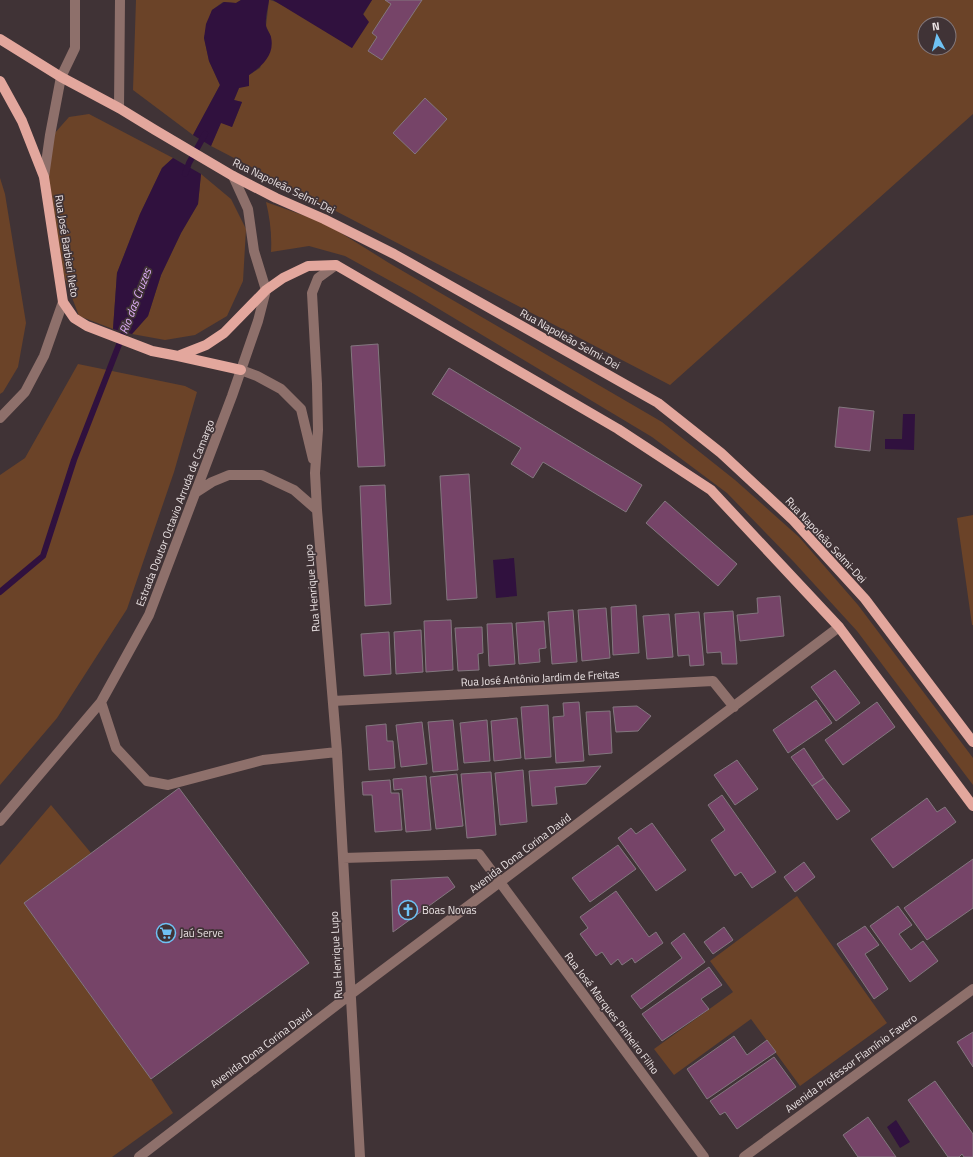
<svg xmlns="http://www.w3.org/2000/svg" width="973" height="1157" font-family="'Titillium Web',sans-serif">
	<rect width="100%" height="100%" fill="#403336"/>
	<path fill="#6b4328" fill-rule="evenodd" d="M136,0H241L236,3L223,2L212,10L204,38L209,61L220,85L193,135L133,90Z
		M269,0C280,0 338,39 352,48L363,15L372,0H973V114L670,385L211,146L221,122L232,127L242,102L234,100L239,88L249,75L260,68L271,37L266,26ZM925,24H949V48H925Z
		M89,114L173,158L162,168L140,214L117,273L113,329L79,316L59,263L45,157L54,134L69,117Z
		M201,174L231,199L246,229L243,281L227,316L195,335L165,340L132,334L148,316L161,275L181,233L198,204Z
		M0,178L5,194L26,323L18,367L3,392L0,394Z
		M266,202L325,223L389,263L662,422L735,480L799,537L858,605L973,758V785L857,631L793,561L727,493L652,437L414,294L345,256L309,246L271,252C272,234 270,219 266,202Z
		M78,364L185,386L197,392L174,472L127,609L57,718L0,785V475L25,458Z
		M973,515V625H972L957,518Z
		M51,805L91,853L24,903L151,1079L173,1113L112,1157H0V865Z
		M797,896L887,1023L800,1086L751,1019L674,1075L654,1049L733,992L710,961Z"/>
	<path fill="#30113e" d="M241,0H269C268,8 265,17 266,25C266,29 270,33 271,37C275,55 262,66 249,75V86L239,88L234,100L242,102L232,127L221,123L211,146L193,135L220,85L209,61L204,38L206,24L212,10L224,2L236,3Z
		M273,0H372L363,14L369,22L352,48Z
		M173,158L201,174L198,204L181,233L161,275L148,316L132,334L113,329L117,273L140,214L162,168Z
		M903,414H915L914,450L885,449V439H902Z
		M514,558L517,596L496,598L493,560Z
		M896,1120L910,1142L900,1148L887,1127Z"/>
	<g fill="none" stroke-linecap="round" stroke-linejoin="round">
		<path stroke="#30113e" stroke-width="6" d="M185,174L189,163L205,134
			M0,592L43,556L74,460L127,324"/>
	</g>
	<path fill="#764468" stroke="#83777f" d="M385,0H422L382,60L368,51L377,37L372,33L391,4Z
		M425,98L447,119L415,154L393,133Z
		M378,344L385,466L358,467L351,346Z
		M449,368L642,485L626,512L543,462L533,478L511,464L521,448L432,394Z
		M839,407L874,411L870,451L835,447Z
		M469,474L477,598L447,600L440,476Z
		M385,485L391,604L365,606L360,486Z
		M665,501L737,564L718,586L646,523Z
		M780,596L784,636L740,641L737,615L758,613L757,598Z
		M636,605L639,653L613,655L611,607Z
		M606,608L610,658L582,661L578,610Z
		M573,610L577,662L552,664L548,612Z
		M733,611L737,664H722L721,652L707,653L704,613Z
		M699,612L704,665L690,666L689,655L678,656L675,614Z
		M669,614L673,657L647,659L643,616Z
		M451,620L453,670L426,672L424,621Z
		M544,621L546,648L539,649L540,662L519,664L516,623Z
		M512,623L515,664L489,666L487,624Z
		M482,627L483,653L478,654L479,670L458,671L455,628Z
		M421,630L423,672L396,674L394,632Z
		M389,632L391,674L364,676L361,634Z
		M835,670L860,703L836,721L811,687Z
		M816,700L832,723L788,753L773,730Z
		M579,702L584,761L556,763L553,717L564,716L563,703Z
		M877,702L895,727L843,765L825,740Z
		M548,705L551,757L525,759L521,707Z
		M637,706L651,716L638,731L616,732L613,707Z
		M610,711L612,753L589,755L586,712Z
		M517,718L521,758L494,761L491,721Z
		M453,720L458,770L433,772L428,722Z
		M487,720L490,761L464,763L460,723Z
		M422,722L427,764L401,767L396,725Z
		M386,724L387,741H393L395,768L369,770L366,726Z
		M804,748L824,778L812,786L791,757Z
		M737,760L758,789L735,805L714,775Z
		M601,766L586,784L555,787L557,804L532,806L529,771Z
		M523,770L527,822L500,825L495,773Z
		M491,772L496,835L467,838L461,774Z
		M457,774L463,826L436,829L430,777Z
		M426,776L431,830L406,832L402,789L394,790L393,779Z
		M824,778L850,811L837,820L812,786Z
		M390,780L391,793H399L402,830L375,832L372,795H363L362,782Z
		M179,788L309,963L151,1079L24,903Z
		M722,795L776,872L752,888L741,872L735,876L711,840L725,830L708,805Z
		M927,798L937,812L945,807L956,822L893,868L871,839Z
		M652,823L686,870L656,891L618,838L631,828L636,834Z
		M618,845L636,869L590,902L572,878Z
		M973,859V908L927,940L904,908Z
		M804,862L815,877L795,892L784,877Z
		M448,877L455,887L393,932L391,880Z
		M616,891L649,937L656,932L663,943L635,963L632,958L622,965L618,959L611,965L602,952L596,956L580,934L588,928L580,917Z
		M898,906L912,925L899,934L911,950L923,941L938,961L910,982L870,926Z
		M865,926L879,945L865,954L888,989L874,999L837,944Z
		M724,927L733,940L713,954L704,942Z
		M684,933L705,962L641,1009L631,996L682,958L671,943Z
		M709,967L722,985L701,999L709,1009L662,1041L642,1014Z
		M973,1032V1067L957,1042Z
		M734,1036L747,1055L767,1040L776,1052L707,1099L687,1069Z
		M774,1057L796,1087L737,1129L725,1112L720,1115L710,1101Z
		M935,1081L973,1134V1157H964L962,1154L959,1157H948L908,1100Z
		M868,1117L896,1157H858L843,1135Z"/>
	<g fill="none" stroke-linecap="round" stroke-linejoin="round">
		<path stroke="#8e706b" stroke-width="10" d="M119,108L120,0
			M44,177L50,135L61,77L75,48V0
			M336,265L318,278L312,293L317,384L318,430L315,473L317,510L337,752L360,1157
			M241,370L257,376L281,389L301,409L313,459
			M0,418L25,392L44,356L63,302
			M195,493L212,482L229,475H262L294,490L317,510
			M333,701L713,681L734,707
			M101,702L116,748L147,781L168,785L263,760L337,752
			M0,821L101,702L149,615L232,396L258,321L266,290L254,251L248,209L233,176
			M343,858L479,854L704,1157
			M139,1157L351,994L839,627
			M744,1157L973,989"/>
		<path stroke="#e3a79d" stroke-width="10" d="M0,39L61,77L119,108L155,130L233,176L276,198L324,219L394,254L658,403L721,453L792,519L865,599L973,742
			M0,81L22,121L44,177L63,302L74,318L87,326L152,351L178,356L206,345L224,333L266,290L283,278L308,266L336,265L618,429L711,490L839,627L973,806
			M178,356L241,370"/>
	</g>
	<defs>
		<symbol id="church-ring" viewBox="-11 -11 22 22"><circle r="9.5" fill="#403336" stroke="#6fc2f4" stroke-width="1.5"/><path d="M-1.2-6h2.4v3.5h3.3v2.4h-3.3V6h-2.4V-.1h-3.3v-2.4h3.3Z" fill="#6fc2f4"/></symbol>
		<symbol id="supermarket-ring" viewBox="-11 -11 22 22"><circle r="9.5" fill="#403336" stroke="#6fc2f4" stroke-width="1.5"/><path d="M-6-5.5h2.5l.6 2H6L4.5 2H-2.5L-4.4-4H-6ZM-1.5 3.2a1.3 1.3 0 1 0 .1 0ZM3 3.2a1.3 1.3 0 1 0 .1 0Z" fill="#6fc2f4"/></symbol>
	</defs>
	<g fill-rule="evenodd">
		<use href="#church-ring" x="397" y="899" width="22" height="22"/>
		<use href="#supermarket-ring" x="155" y="922" width="22" height="22"/>
	</g>
	<g text-anchor="middle" dominant-baseline="central" stroke-width="3.5" stroke-linejoin="round" paint-order="stroke">
		<g font-size="11" fill="#ebe3e4" stroke="#403336">
			<text transform="translate(284 186) rotate(26)">Rua Napoleão Selmi-Dei</text>
			<text transform="translate(67 246) rotate(81)">Rua José Barbieri Neto</text>
			<text transform="translate(570 339) rotate(29)">Rua Napoleão Selmi-Dei</text>
			<text transform="translate(175 513) rotate(-69)">Estrada Doutor Octavio Arruda de Camargo</text>
			<text transform="translate(826 540) rotate(47)">Rua Napoleão Selmi-Dei</text>
			<text transform="translate(312 588) rotate(-95)">Rua Henrique Lupo</text>
			<text transform="translate(540 678) rotate(-3)">Rua José Antônio Jardim de Freitas</text>
			<text transform="translate(520 853) rotate(-37)">Avenida Dona Corina David</text>
			<text transform="translate(336 955) rotate(-93)">Rua Henrique Lupo</text>
			<text transform="translate(612 1013) rotate(53)">Rua José Marques Pinheiro Filho</text>
			<text transform="translate(261 1048) rotate(-37)">Avenida Dona Corina David</text>
			<text transform="translate(851 1063) rotate(-36)">Avenida Professor Flamínio Favero</text>
		</g>
		<g font-size="11" fill="#ebe3e4" stroke="#403336" text-anchor="start">
			<text x="422" y="910">Boas Novas</text>
			<text x="180" y="933">Jaú Serve</text>
		</g>
		<g font-size="12" font-style="italic" fill="#e0affb" stroke="#403336">
			<text transform="translate(135 301) rotate(-69)">Rio das Cruzes</text>
		</g>
	</g>
	<g transform="translate(937 36) rotate(353)"><circle r="19" fill="#403336" stroke="#84797c"/>
	<path d="M0-3L7 15L0 10L-7 15Z" fill="#6fc2f4"/>
	<text y="-6" font-size="11" font-weight="bold" text-anchor="middle" fill="#ebe3e4">N</text>
	</g>
</svg>
